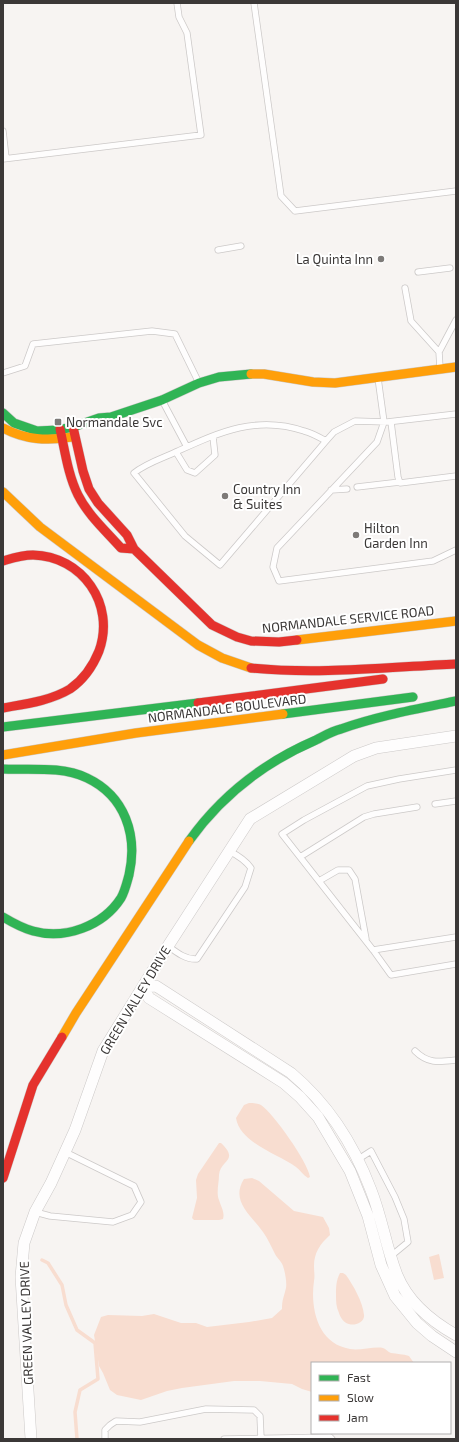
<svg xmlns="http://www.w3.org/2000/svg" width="459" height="1442" font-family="'Exo 2',sans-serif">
	<rect width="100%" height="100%" fill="#f7f4f2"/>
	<path fill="#f8ddd0" d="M249,1103C253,1103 257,1103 261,1105C273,1113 308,1162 310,1177L308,1178C303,1175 300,1170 296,1167C278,1154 240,1143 236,1118L244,1105Z
		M219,1143H221C240,1161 220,1160 219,1175C219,1183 216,1193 219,1200C221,1207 225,1212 223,1219L219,1220H194L192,1218L197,1198L196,1180L198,1174Z
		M252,1178L259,1181L294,1211L323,1217L329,1228L330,1235C320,1244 314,1253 314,1266C314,1272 315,1276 314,1281C310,1309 318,1344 350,1349C359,1351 375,1346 383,1348C386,1349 388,1352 391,1353C397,1354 403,1354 409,1356L414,1363H312V1392L302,1389L292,1384L260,1381H234L182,1388L167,1391L141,1400L117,1395L110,1390L103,1373L99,1366L94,1335L101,1317L108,1315L142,1316L154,1314L181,1323H196L207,1327L249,1322L272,1318L282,1309C282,1299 284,1297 286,1288C287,1282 285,1272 283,1266C282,1262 277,1258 275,1254C271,1246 268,1239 263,1232C251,1215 230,1201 244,1179Z
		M439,1254L444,1278L434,1280L429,1257Z
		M340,1273H343L346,1275C353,1285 363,1302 364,1315C365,1322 355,1326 349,1324C344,1323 340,1317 339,1313C336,1307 336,1301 336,1295C336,1288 336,1280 340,1273Z"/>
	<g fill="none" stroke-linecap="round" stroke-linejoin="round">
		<path stroke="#f8ddd0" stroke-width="3.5" d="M42,1260L48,1263L62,1285L66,1305L77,1330L95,1343L98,1379L80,1390L75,1412L77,1439"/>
		<defs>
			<path id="lane" d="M254,3L281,196L295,211L456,191
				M3,131L6,158
				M3,159L201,135L187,33L179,17L177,3
				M218,250L241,246
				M418,272L450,268
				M405,288L411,321L439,352L440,368
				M439,352L456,320
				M3,373L25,366L33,344L152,331L175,334L198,381
				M378,378L384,422L377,442L277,548L273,567L279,581L433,561L456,550
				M163,402L187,447
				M391,422L398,477L400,483L456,476
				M326,441C319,437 312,433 304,431C257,415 220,432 178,451C163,458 146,463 134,473L185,536L220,565L326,441L334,432L355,421L387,422L456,414
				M176,452L187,470L195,473L215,455L213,437
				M357,487L400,482
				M331,490L347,489
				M456,770L399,779L367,786L304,820L282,834L373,950L391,975L456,964
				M435,804L456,801
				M300,857L364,817L374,814L417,807
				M319,881L338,870H349L355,879L366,939
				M168,946C176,952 186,960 197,959L245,887L251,868C246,861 237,855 229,851
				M373,950L456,937
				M415,1051C428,1064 439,1062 456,1060
				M357,1160L371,1151L395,1197L404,1219L408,1242L391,1256
				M35,1212L50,1216L113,1222L132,1215L141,1202L134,1186L65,1152
				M105,1439V1430L110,1425L116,1421L140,1422L206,1409L254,1410L260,1416L261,1438
				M224,1439L330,1437L332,1439"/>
			<path id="street" d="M143,987L149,998L284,1083L300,1097L318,1117L350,1171L368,1216L381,1265L395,1296L417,1323L432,1336L456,1352
				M143,987L156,986L291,1073C328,1104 354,1145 371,1190C382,1218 386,1247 397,1275C408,1302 431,1321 456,1335
				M31,1439L21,1277L24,1243L35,1212L51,1183L75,1130L103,1051L168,946L250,819L354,756L376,748L456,736"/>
			<path id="fast" d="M3,413L14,423L37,431L58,430L73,427L99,418L111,417L162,400L199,383L219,377L251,374
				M283,714L413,697
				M3,727L198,703
				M3,769C30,770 62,766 87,778C125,796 138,835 129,875C127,882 125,891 121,898C103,926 65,940 33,931C22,928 13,923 3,917
				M189,841C221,796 265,762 316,740C324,736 332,731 341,729C378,716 417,709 456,701"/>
			<path id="slow" d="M251,374H264L313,382L335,383L456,367
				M3,428C26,440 47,441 72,437
				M3,492L40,527L198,645L222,658L251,668
				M297,640L456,621
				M3,755L136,733L283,714
				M62,1037L76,1013L189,841"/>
			<path id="jam" d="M73,427L83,471L89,489L98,503L127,535L134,549L212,625L237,637L251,641L279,642L297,640
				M60,429C65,451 68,475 78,495C88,515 106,531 121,548L134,549
				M3,561C13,558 22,555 33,555C82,556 116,604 99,651C93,666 83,680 70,689C50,701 25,704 3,708
				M251,668C319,675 388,667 456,664
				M198,703L383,679
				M3,1178L33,1085L62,1037"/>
		</defs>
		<use href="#lane" stroke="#ccc9c8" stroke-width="7"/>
		<use href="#street" stroke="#ccc9c8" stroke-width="12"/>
		<use href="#fast" stroke="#ccc9c8" stroke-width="10"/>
		<use href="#slow" stroke="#ccc9c8" stroke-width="10"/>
		<use href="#jam" stroke="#ccc9c8" stroke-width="10"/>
		<use href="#lane" stroke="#fefdfd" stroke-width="5.5"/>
		<use href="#street" stroke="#fefdfd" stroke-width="11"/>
		<use href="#fast" stroke="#30b455" stroke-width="9"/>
		<use href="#slow" stroke="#ff9f0a" stroke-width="9"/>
		<use href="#jam" stroke="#e5322d" stroke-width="9"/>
	</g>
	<g fill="#7d7a78" stroke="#fff" stroke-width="1.5">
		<circle cx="381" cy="259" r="4"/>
		<rect x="54" y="418" width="8" height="8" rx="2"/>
		<circle cx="225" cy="496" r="4"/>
		<circle cx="356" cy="535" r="4"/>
	</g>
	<g text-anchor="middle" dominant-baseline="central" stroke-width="4" stroke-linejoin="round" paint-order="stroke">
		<g font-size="13" fill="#3b3837" stroke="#fff" text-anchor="start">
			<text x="373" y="259" text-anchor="end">La Quinta Inn</text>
			<text x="66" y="422">Normandale Svc</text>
			<text x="233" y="489">Country Inn<tspan x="233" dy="15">&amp; Suites</tspan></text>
			<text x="364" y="528">Hilton<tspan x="364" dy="15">Garden Inn</tspan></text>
		</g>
		<g font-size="13" fill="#3b3837" stroke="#fff">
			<text transform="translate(348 619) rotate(-6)">NORMANDALE SERVICE ROAD</text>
			<text transform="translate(227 708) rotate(-7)">NORMANDALE BOULEVARD</text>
			<text transform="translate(135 1000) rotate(-59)">GREEN VALLEY DRIVE</text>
			<text transform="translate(26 1323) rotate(-92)">GREEN VALLEY DRIVE</text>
		</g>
	</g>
	<rect width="459" height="1442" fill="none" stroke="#3b3837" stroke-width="8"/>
	<rect x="311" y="1362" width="140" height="72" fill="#ffffff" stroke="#b1afaf"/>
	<rect x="319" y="1375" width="20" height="6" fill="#30b455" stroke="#b1afaf"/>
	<text x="347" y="1382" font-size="12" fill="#3b3837">Fast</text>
	<rect x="319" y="1395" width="20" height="6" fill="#ff9f0a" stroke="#b1afaf"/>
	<text x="347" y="1402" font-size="12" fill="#3b3837">Slow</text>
	<rect x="319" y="1415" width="20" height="6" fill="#e5322d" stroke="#b1afaf"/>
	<text x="347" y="1422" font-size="12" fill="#3b3837">Jam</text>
</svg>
